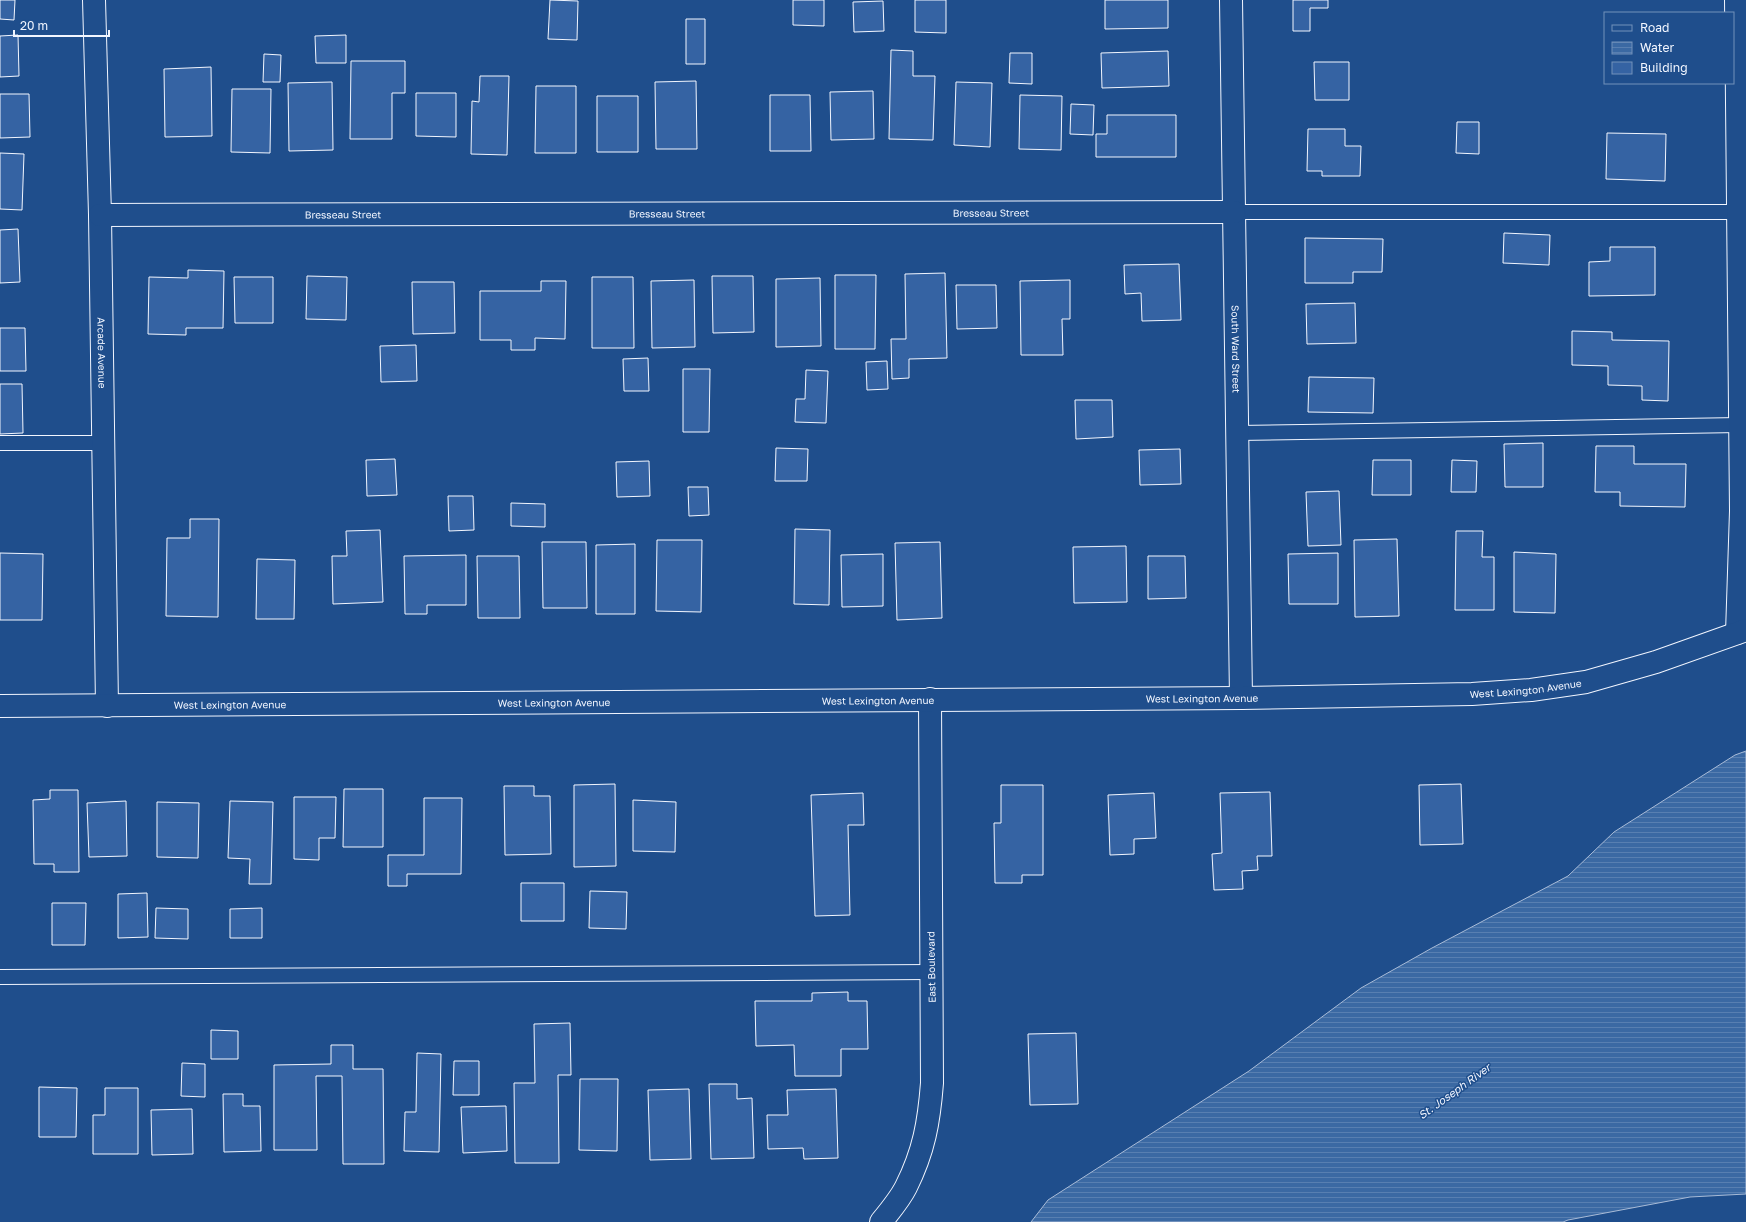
<svg xmlns="http://www.w3.org/2000/svg" width="1746" height="1222" font-family="'Golos Text',sans-serif">
	<defs>
		<pattern id="water-rules" width="6" height="5" patternUnits="userSpaceOnUse"><rect width="6" height="5" fill="#3b69a3"/><path d="M0 2.5h6" fill="none" stroke="#587fb1"/></pattern>
	</defs>
	<rect width="100%" height="100%" fill="#1f4e8c"/>
	<path fill="url(#water-rules)" stroke="#a8bbd7" d="M1746,751V1194L1690,1197L1568,1220L1563,1222H1031L1048,1200L1249,1071L1361,988L1432,948L1568,876L1614,832L1735,755Z"/>
	<path fill="#3563a3" stroke="#f2f6ff" d="M0,0H15L14,20L0,19Z
		M550,0L578,1L577,40L548,39Z
		M793,0H824V26L793,25Z
		M915,0H946V33L915,32Z
		M1105,0H1168V28L1105,29Z
		M1293,0H1328V8H1310V31H1293Z
		M883,1L884,31L854,32L853,2Z
		M686,19H705V64H686Z
		M18,35L19,76L0,77V36Z
		M346,35V63H316L315,36Z
		M891,50L913,51V76H935L933,140L889,139Z
		M1168,51L1169,86L1102,88L1101,53Z
		M1010,53H1032V84L1009,83Z
		M264,54L281,55L280,82H263Z
		M351,61H405V93H392V139H350Z
		M1314,62H1349V100H1315Z
		M211,67L212,136L165,137L164,69Z
		M480,76H509L507,155L471,154L472,101L479,102Z
		M696,81L697,149H656L655,82Z
		M332,82L333,150L289,151L288,83Z
		M956,82L992,83L990,147L954,145Z
		M536,86H576V153H535Z
		M232,89H271L270,153L231,152Z
		M873,91L874,139L831,140L830,92Z
		M416,93H456V137L416,136Z
		M0,94H29L30,137L0,138Z
		M770,95H810L811,151H770Z
		M1020,95L1062,96L1061,150L1019,149Z
		M597,96H638V152H597Z
		M1071,104L1094,105L1093,135L1070,134Z
		M1107,115H1176V157H1096V134H1107Z
		M1457,122H1479V154L1456,153Z
		M1308,129H1345V146H1361L1360,176H1322V171H1307Z
		M1607,133L1666,134L1665,181L1606,179Z
		M0,153L24,154L22,210L0,209Z
		M18,229L20,282L0,283V230Z
		M1504,233L1550,235L1549,265L1503,263Z
		M1305,238L1383,239L1382,272H1353V283H1305Z
		M1610,247H1655V295L1589,296V262L1610,261Z
		M1179,264L1181,320L1142,321L1141,293L1125,294L1124,265Z
		M188,270L224,271L223,328H186V335L148,334L149,277L188,278Z
		M945,273L947,358L909,359V378L892,379L891,339H906L905,274Z
		M835,275H876L875,349H835Z
		M307,276L347,277L346,320L306,319Z
		M712,276H753L754,332L713,333Z
		M234,277H273V323H235Z
		M592,277H633L634,348H592Z
		M820,278L821,346L776,347V279Z
		M694,280L695,347L652,348L651,281Z
		M1070,280V319H1062L1063,355H1021L1020,281Z
		M541,281H566L565,339L535,338V350H511V340H480V291H541Z
		M412,282H454L455,333L413,334Z
		M956,285H996L997,328L957,329Z
		M1355,303L1356,343L1307,344L1306,304Z
		M0,328H25L26,371H0Z
		M1572,331L1612,332V340L1669,341L1668,401L1642,400V386L1608,385V366L1572,365Z
		M416,345L417,381L381,382L380,346Z
		M648,358L649,391H624L623,359Z
		M887,361L888,389L867,390L866,362Z
		M683,369H710L709,432H683Z
		M806,370L828,371L826,423L795,422L796,399H805Z
		M1309,377L1374,378L1373,413L1308,412Z
		M0,384H22L23,433L0,434Z
		M1075,400H1112L1113,437L1076,439Z
		M1543,443V487H1505L1504,444Z
		M1596,446H1634V464H1686L1685,507L1620,506V492H1595Z
		M776,448L808,449L807,481H775Z
		M1180,449L1181,484L1140,485L1139,450Z
		M395,459L397,495L367,496L366,460Z
		M1373,460H1411V495H1372Z
		M1452,460L1477,461L1476,492H1451Z
		M649,461L650,496L617,497L616,462Z
		M688,487H708L709,515L689,516Z
		M1339,491L1341,545L1308,546L1306,492Z
		M448,496H473L474,530L449,531Z
		M511,503L545,504V527L511,526Z
		M190,519H219L218,617L166,616L167,538H190Z
		M795,529L830,530L829,605L794,604Z
		M380,530L383,602L333,604L332,556H347L346,531Z
		M1456,531H1483L1482,557H1494V610H1455Z
		M1397,539L1399,616L1355,617L1354,540Z
		M657,540H702L701,612L656,611Z
		M542,542H586L587,608H543Z
		M940,542L942,618L897,620L895,543Z
		M635,544V614H596V545Z
		M1126,546L1127,602L1074,603L1073,547Z
		M1514,552L1556,554L1555,613L1514,612Z
		M0,553L43,554L42,620H0Z
		M1338,553V604H1289L1288,554Z
		M883,554V606L842,607L841,555Z
		M466,555V605H427V614H405L404,556Z
		M477,556H519L520,618H478Z
		M1148,556H1185L1186,598L1148,599Z
		M257,559L295,560L294,619H256Z
		M615,784L616,866L574,867V785Z
		M1461,784L1463,844L1420,845L1419,785Z
		M1001,785H1043V875H1022V883H995L994,823H1001Z
		M504,786H534V796H550L551,854L505,855Z
		M344,789H383V847H343Z
		M50,790H78L79,872H54V864H34L33,800L50,799Z
		M1270,792L1272,856H1257L1258,870L1242,871L1243,889L1214,890L1212,854L1222,853L1220,793Z
		M863,793L864,825H848L850,915L815,916L811,795Z
		M1154,793L1156,838L1134,839V854L1110,855L1108,795Z
		M294,797H336L335,838H319V860L294,859Z
		M424,798H462L461,874H407V886H388V855H424Z
		M633,800L676,802L675,852L633,851Z
		M126,801L127,856L89,857L87,803Z
		M230,801L273,802L271,884H249L250,859L228,858Z
		M157,802L199,803L198,858L157,857Z
		M521,883H564V921H521Z
		M590,891L627,892L626,929L589,928Z
		M147,893L148,937L118,938V894Z
		M52,903H86L85,945H52Z
		M156,908L188,909V939L155,938Z
		M262,908V938H230V909Z
		M848,992V1001H867L868,1049H841V1076H795L794,1045L756,1046L755,1001H812V993Z
		M570,1023L571,1075H558L559,1163H515L514,1083H535L534,1024Z
		M211,1030L238,1031V1059H211Z
		M1076,1033L1078,1104L1030,1105L1028,1034Z
		M331,1045H353V1069H383L384,1164H343L342,1076H316L317,1150H274V1065L331,1064Z
		M417,1053L441,1054L439,1152L404,1151L405,1112H416Z
		M454,1061H479V1095H453Z
		M182,1063L205,1064V1097L181,1096Z
		M580,1079H618L617,1151L579,1150Z
		M709,1084H737V1099L752,1098L754,1158L711,1159Z
		M39,1087L77,1088L76,1137H39Z
		M105,1088H138V1154H93V1115H105Z
		M689,1089L691,1159L650,1160L648,1090Z
		M836,1089L838,1158L804,1159L803,1148L768,1149L767,1115H788L787,1090Z
		M223,1094H243V1106H260L261,1151L224,1152Z
		M506,1106L507,1151L463,1153L461,1107Z
		M192,1109L193,1154L152,1155L151,1110Z"/>
	<g fill="none" stroke-linecap="round" stroke-linejoin="round">
		<defs>
			<path id="service" d="M1234,212H1738
				M1237,433L1740,425
				M0,443H103
				M0,977L931,972"/>
			<g id="minor">
				<path id="s1" d="M94,0L100,215L107,706"/>
				<path id="s2" d="M1231,0L1241,698"/>
				<path d="M1736,0L1741,511L1737,633"/>
				<path id="s3" d="M100,215L1234,212"/>
				<path d="M881,1222C890,1211 900,1199 906,1187C924,1151 929,1122 932,1083L930,699"/>
			</g>
			<g id="primary">
				<path id="s4" d="M0,706L1241,698L1472,694L1531,690L1586,682L1656,662L1746,630"/>
			</g>
		</defs>
		<use href="#service" stroke="#f2f6ff" stroke-width="16"/>
		<use href="#minor" stroke="#f2f6ff" stroke-width="24"/>
		<use href="#primary" stroke="#f2f6ff" stroke-width="24"/>
		<use href="#service" stroke="#1f4e8c" stroke-width="14"/>
		<use href="#minor" stroke="#1f4e8c" stroke-width="22"/>
		<use href="#primary" stroke="#1f4e8c" stroke-width="22"/>
	</g>
	<g text-anchor="middle" dominant-baseline="central" stroke-width="3" stroke-linejoin="round" paint-order="stroke">
		<g font-size="10" fill="#f2f6ff" stroke="#1f4e8c">
			<text stroke="none"><textPath href="#s3" startOffset="891">Bresseau Street</textPath></text>
			<text stroke="none"><textPath href="#s3" startOffset="567">Bresseau Street</textPath></text>
			<text stroke="none"><textPath href="#s3" startOffset="243">Bresseau Street</textPath></text>
			<text stroke="none"><textPath href="#s2" startOffset="349">South Ward Street</textPath></text>
			<text stroke="none"><textPath href="#s1" startOffset="353">Arcade Avenue</textPath></text>
			<text stroke="none"><textPath href="#s4" startOffset="1526">West Lexington Avenue</textPath></text>
			<text stroke="none"><textPath href="#s4" startOffset="1202">West Lexington Avenue</textPath></text>
			<text stroke="none"><textPath href="#s4" startOffset="878">West Lexington Avenue</textPath></text>
			<text stroke="none"><textPath href="#s4" startOffset="554">West Lexington Avenue</textPath></text>
			<text stroke="none"><textPath href="#s4" startOffset="230">West Lexington Avenue</textPath></text>
			<text transform="translate(931 967) rotate(-91)">East Boulevard</text>
		</g>
		<g font-size="11" font-style="italic" fill="#f2f6ff" stroke="#1f4e8c">
			<text transform="translate(1454 1091) rotate(-36)">St. Joseph River</text>
		</g>
	</g>
	<rect x="1604" y="12" width="130" height="72" fill="#1f4e8c" stroke="#7391ba"/>
	<rect x="1612" y="25" width="20" height="6" fill="#1f4e8c" stroke="#7391ba"/>
	<text x="1640" y="32" font-size="12" fill="#f2f6ff">Road</text>
	<rect x="1612" y="42" width="20" height="12" fill="url(#water-rules)" stroke="#7391ba"/>
	<text x="1640" y="52" font-size="12" fill="#f2f6ff">Water</text>
	<rect x="1612" y="62" width="20" height="12" fill="#3563a3" stroke="#7391ba"/>
	<text x="1640" y="72" font-size="12" fill="#f2f6ff">Building</text>
	<path d="M14 30v6h95v-6" fill="none" stroke="#f2f6ff" stroke-width="2"/>
	<text x="20" y="30" font-size="12" fill="#f2f6ff" stroke="#1f4e8c" stroke-width="3" paint-order="stroke">20 m</text>
</svg>
